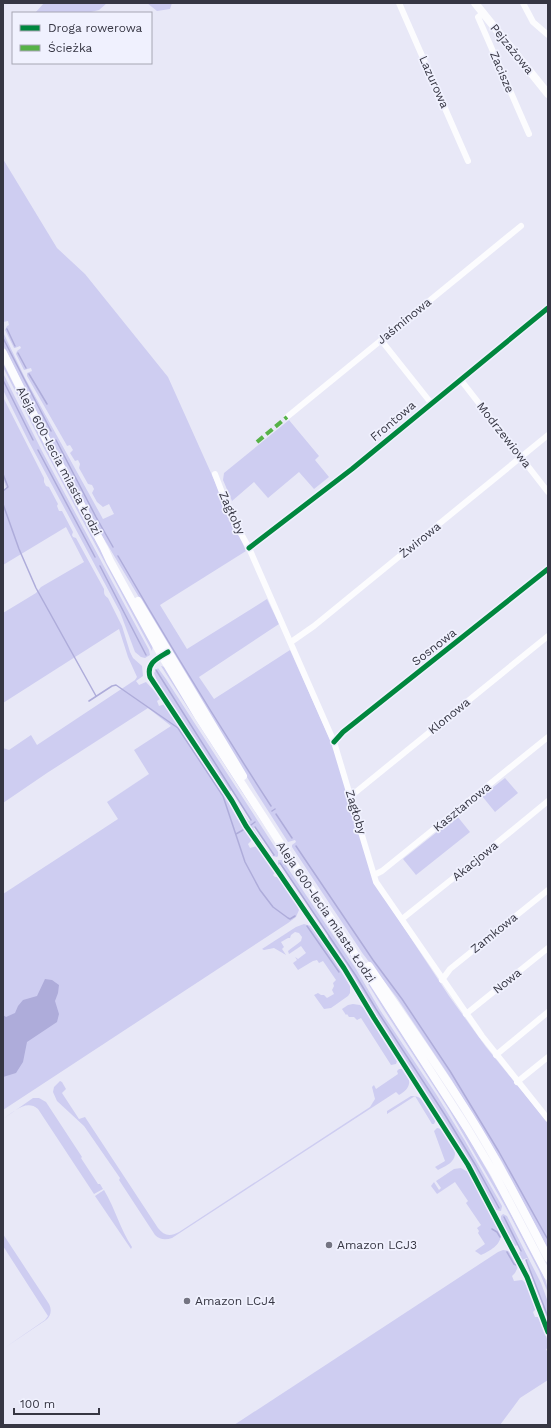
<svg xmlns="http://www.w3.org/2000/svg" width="551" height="1428" font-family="'Work Sans',sans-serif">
	<rect width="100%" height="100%" fill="#e8e8f7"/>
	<path fill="#cecdf1" d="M44,3H107L99,10L87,13H35Z
		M147,3H172L170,9L157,11Z
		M3,159L57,248L85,274L168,377L246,551L160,605L187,649L267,599L279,624L199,677L214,699L290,650L332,744L367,857L385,899L449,996L486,1047L548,1123V1249L502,1162L451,1079L397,998L363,954L292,847V845L296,842L295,840L288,842L256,792L98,529L54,446L3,345V332L25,378L103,519L114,514L109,504L103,507L97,502L92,493L94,489L92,485L88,484L79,468L80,464L78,460L75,461L70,453L73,450L70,445L67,446L66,444L27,376V373L32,371L31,368L24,370L16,354L17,351L21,348L20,346L15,348H14L5,330L7,326L9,325L8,321L3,322Z
		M3,363L57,470L153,645L152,651L46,452L3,367Z
		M3,373L42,451L149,650L150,655L145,658L141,657L135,652L120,612L29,442L3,390Z
		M3,397L44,478V482L46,486L49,487L58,504L57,506L59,511H62L73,532L72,535L73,537L76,538L104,589C104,594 104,595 108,598L122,626L130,652L133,658L142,666L143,676L136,681L139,685L146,682L160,697V699L157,701L159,706L165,704L229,801L242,826L251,839V841L248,844L250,848L257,846L275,873L273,875L275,877H278L296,903L299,910L296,917L288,923L3,1110V894L118,819L107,802L149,774L134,750L171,726L148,708L47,773L3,803V748L9,750L31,735L37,745L135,680L137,677L128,657L119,629L3,703V613L36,593L41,587L84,562L66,527L3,565V490L6,488L3,477Z
		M289,420L319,456L315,460L329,477L314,489L299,472L268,498L254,482L232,501L223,480L224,473Z
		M161,666L165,667L461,1126C485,1165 507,1205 528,1246C535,1259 548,1279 548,1293L539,1271L506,1208L449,1110L384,1010L355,963L240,789Z
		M158,668L166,679L278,852V856L277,857L272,856L274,854L255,827L253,828L252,826L266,848L248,823L237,804L250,823L249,821L251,820L232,790L230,791L158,683L154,673Z
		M505,778L518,793L495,812L482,796Z
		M457,816L470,832L416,875L403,859Z
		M278,860H282L283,861L356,969L380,1010L436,1094L465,1141L502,1206L501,1211L496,1210L459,1145L327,938L329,935L280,864L278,865Z
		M304,924L311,926L314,928L350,986V993L348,996L331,1008L324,1009L314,995L318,993L321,995H324L327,998L334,994L332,990L334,986L333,983L336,980L323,961L319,963L317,960L313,961L298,970L293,963L297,960L295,957L298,959L306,953L301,946L289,954L288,951C293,947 296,945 301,941L302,937L299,933L295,932L291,935L290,938H288L281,942L284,947L282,949L286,955L274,948L264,950L262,949L296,927Z
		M353,1004L360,1005L364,1008L396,1057L397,1061L396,1064L391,1065L361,1018L357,1020L354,1017H349L347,1014L346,1015L342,1009L348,1005Z
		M399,1069H404C412,1081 411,1088 399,1095L396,1092L172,1238C166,1240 160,1240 155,1235L119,1180L120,1178L84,1126L57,1101L53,1092L54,1087L60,1081L62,1082L66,1089L62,1093L79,1119L85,1117L158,1228C164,1236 170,1237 179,1232L370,1107L375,1099L372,1087L374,1085L376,1089L398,1074L397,1071Z
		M411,1096C424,1095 429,1109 436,1120L434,1124H432L415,1096L387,1114V1111Z
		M33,1098H39L46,1102L82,1157L81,1158L98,1184H100L103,1189L94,1194L38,1109C26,1099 14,1112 3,1119Z
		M437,1128L442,1129C447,1137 461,1151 452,1161C449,1165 443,1167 438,1170L435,1167L445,1161L434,1131Z
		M461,1168L468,1172L501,1234C501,1245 490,1251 481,1255L475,1251L485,1244L478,1233L479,1231L477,1228L481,1225L466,1203L468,1201L455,1182L437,1194L431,1186L434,1182L439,1190L441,1188L436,1181L454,1169Z
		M104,1190C115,1208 120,1229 132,1247L131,1249L95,1196Z
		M503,1214L507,1216L541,1283L548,1302V1324L542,1307L544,1306L527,1261L528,1260L527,1258L522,1260L519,1253L521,1251L518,1245L515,1246L501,1220V1216Z
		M3,1234L49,1304C52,1310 51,1316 46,1320L3,1349L45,1320L48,1316L3,1246Z
		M503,1250C512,1250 516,1259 518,1267L515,1273L512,1276L514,1281L522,1280L527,1284L536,1309L533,1312L535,1317H538L540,1319L548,1342V1348L546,1349L548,1353V1380L520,1398L500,1425H234L498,1252Z"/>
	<path fill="#aeacda" d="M45,979L52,980L59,985L58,993L55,1001L59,1014L57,1022L27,1042L23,1062L16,1073L3,1077V1015L6,1017L15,1013L18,1006L23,1000L37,996Z"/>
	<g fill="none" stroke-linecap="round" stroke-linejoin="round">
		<path stroke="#aeacda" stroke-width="1.5" d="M3,320V321
			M7,329L15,346
			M3,338L51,431
			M18,353L26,368
			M29,374L47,404
			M3,380L33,440
			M56,440L96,517L113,547
			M38,450L95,557
			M3,474L8,487L3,491
			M3,504L19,549L36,588L96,696
			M118,556C167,641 218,724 271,806
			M100,566L146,655
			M156,670L251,820
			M89,701L112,686L116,685L178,728L223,796L245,862L260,890L273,907L288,918L290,919L295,916
			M272,811L275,809
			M276,814L292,838
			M251,825L255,822
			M255,827L274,855
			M236,834L243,830
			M296,846L373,960L402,999L450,1071L499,1152L547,1238
			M280,863L356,976L376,1009L445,1115L476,1166L499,1208
			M307,926L339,972
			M504,1217L521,1251
			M492,1229L497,1232L500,1237
			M507,1252L514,1264L516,1265
			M527,1260H526L548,1317"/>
		<path stroke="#fcfcfe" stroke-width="6" d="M399,3L468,161
			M523,3L533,22L548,35
			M483,13L478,17L529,134
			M381,340L431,403
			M460,379L548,492
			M287,417L521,226
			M215,474L231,516L249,548L334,742L376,882L482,1036L548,1119
			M249,548L352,469L548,308
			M291,642L314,626L548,435
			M165,654C155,659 146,664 150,677L232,801L246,826L279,873L344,968L374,1018L468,1165L527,1277L548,1332
			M334,742L343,732L548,569
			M351,796L548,636
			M374,875L382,871L548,737
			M402,919L481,856L548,801
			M442,980L450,969L548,890
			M466,1014L548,948
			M496,1055L548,1012
			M517,1082L548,1057"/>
		<path stroke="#fcfcfe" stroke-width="8" d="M475,3L548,94
			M3,353L43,433L104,548L110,561L162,656L198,716L282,846L366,971L467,1128L494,1173L548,1276
			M138,601L243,776
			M369,966C402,1015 437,1064 469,1115C498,1161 523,1209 548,1258"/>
		<path stroke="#56b247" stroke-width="4" stroke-dasharray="8 4" stroke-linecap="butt" d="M257,442L287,417"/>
		<defs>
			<path id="cycleway" d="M249,548L352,469L548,308
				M168,652C158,658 146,663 150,677L232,801L246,826L279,873L344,968L374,1018L468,1165L527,1277L548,1332
				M334,742L343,732L548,569"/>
		</defs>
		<use href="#cycleway" stroke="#f0f1fe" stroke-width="8"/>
		<use href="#cycleway" stroke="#00873e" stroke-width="5"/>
	</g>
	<g fill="#747482" stroke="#f0f1fe" stroke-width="1.5">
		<circle cx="329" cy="1245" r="4"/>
		<circle cx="187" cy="1301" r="4"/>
	</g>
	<g text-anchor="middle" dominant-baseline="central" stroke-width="3.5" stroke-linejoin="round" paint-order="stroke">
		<g font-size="12" fill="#363643" stroke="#f0f1fe">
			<text transform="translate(512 49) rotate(51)">Pejzażowa</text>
			<text transform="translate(502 72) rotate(67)">Zacisze</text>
			<text transform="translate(434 82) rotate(66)">Lazurowa</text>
			<text transform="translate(404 321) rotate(-39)">Jaśminowa</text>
			<text transform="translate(393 421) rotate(-40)">Frontowa</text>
			<text transform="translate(504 435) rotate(52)">Modrzewiowa</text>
			<text transform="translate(59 461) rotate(62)">Aleja 600-lecia miasta Łodzi</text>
			<text transform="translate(232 513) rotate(65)">Zagłoby</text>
			<text transform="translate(420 540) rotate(-39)">Żwirowa</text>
			<text transform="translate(434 647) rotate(-38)">Sosnowa</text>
			<text transform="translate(449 716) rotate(-39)">Klonowa</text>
			<text transform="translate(462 807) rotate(-39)">Kasztanowa</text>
			<text transform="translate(356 812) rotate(73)">Zagłoby</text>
			<text transform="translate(475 861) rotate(-39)">Akacjowa</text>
			<text transform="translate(326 912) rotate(56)">Aleja 600-lecia miasta Łodzi</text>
			<text transform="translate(494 933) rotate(-39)">Zamkowa</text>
			<text transform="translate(507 981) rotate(-39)">Nowa</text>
		</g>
		<g font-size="12" fill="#363643" stroke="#f0f1fe" text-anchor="start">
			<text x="337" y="1245">Amazon LCJ3</text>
			<text x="195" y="1301">Amazon LCJ4</text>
		</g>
	</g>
	<rect width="551" height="1428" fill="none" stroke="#363643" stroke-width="8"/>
	<rect x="12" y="12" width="140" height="52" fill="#f0f1fe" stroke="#a6a6b3"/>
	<rect x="20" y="25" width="20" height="6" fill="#00873e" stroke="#a6a6b3"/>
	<text x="48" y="32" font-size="12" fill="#363643">Droga rowerowa</text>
	<rect x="20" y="45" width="20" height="6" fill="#56b247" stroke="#a6a6b3"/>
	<text x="48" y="52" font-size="12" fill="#363643">Ścieżka</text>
	<path d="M14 1408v6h85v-6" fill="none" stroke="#363643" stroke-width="2"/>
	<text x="20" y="1408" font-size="12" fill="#363643" stroke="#f0f1fe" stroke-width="3" paint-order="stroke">100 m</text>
</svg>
